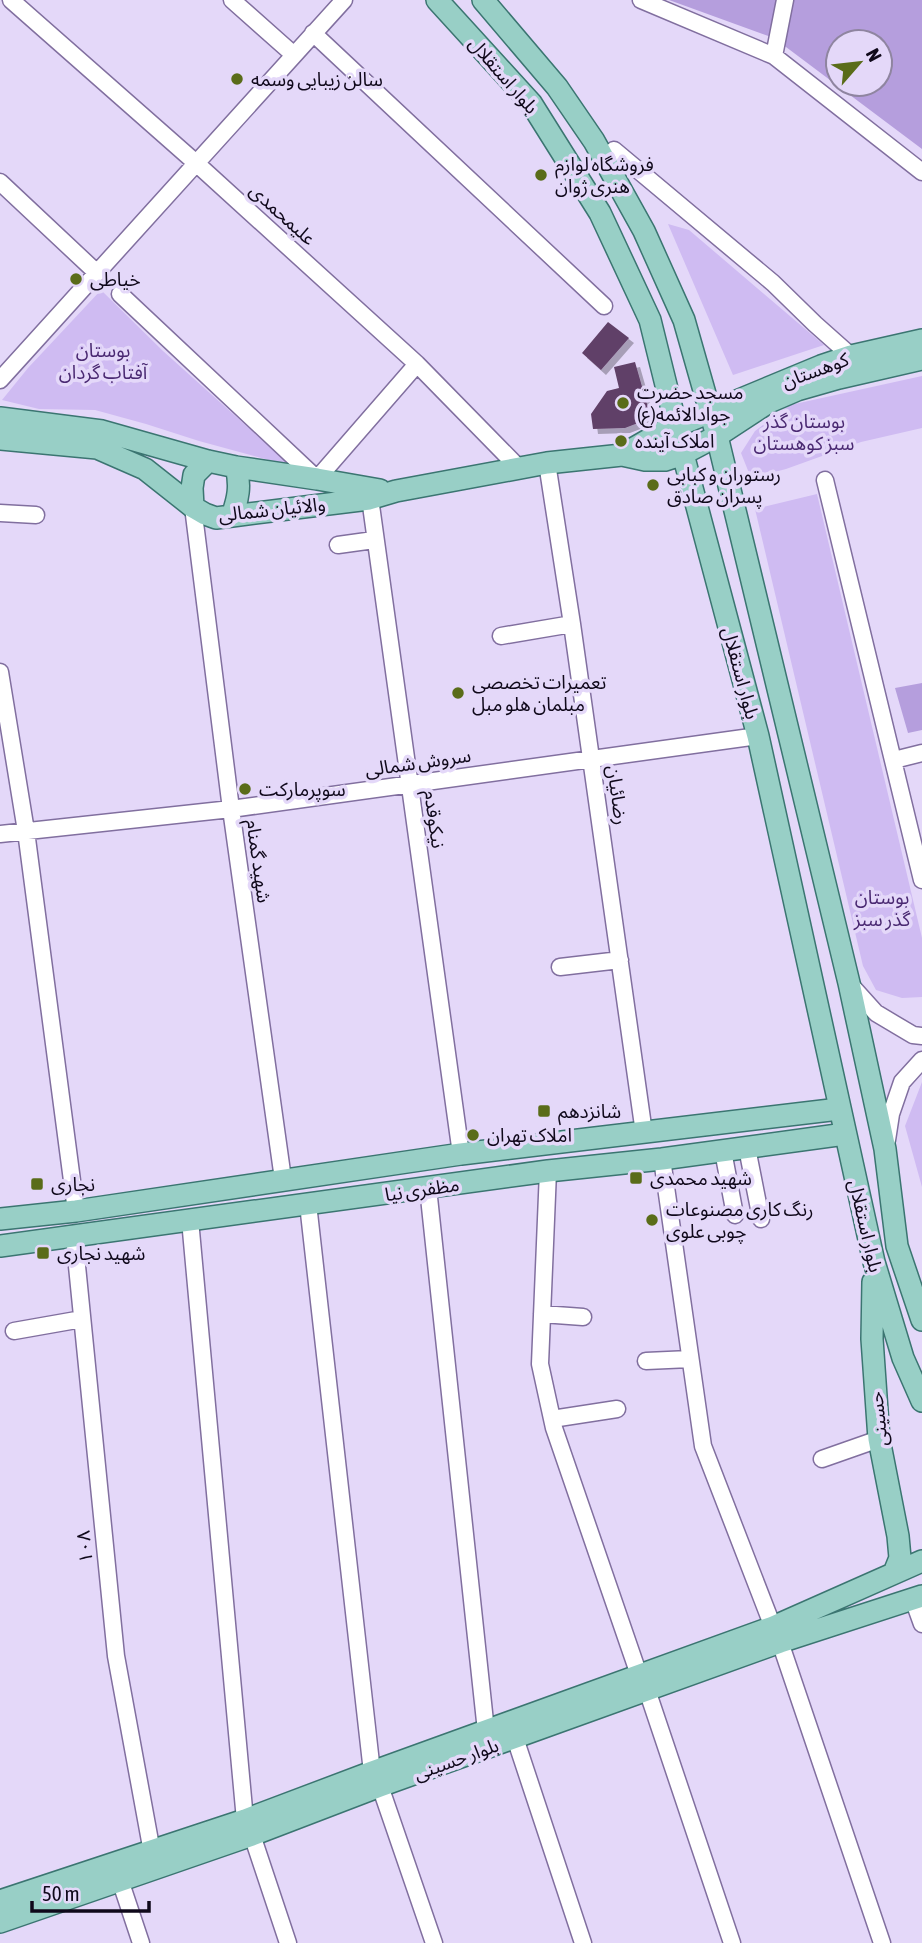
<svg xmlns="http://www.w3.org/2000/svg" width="922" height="1943" font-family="'Asap Condensed','Noto Sans Arabic',sans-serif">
	<defs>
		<filter id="shadow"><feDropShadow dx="5" dy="5" stdDeviation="0" flood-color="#0004"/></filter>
	</defs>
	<rect width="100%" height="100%" fill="#e4d8f9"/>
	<path fill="#cfbbf2" d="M668,224L689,230L824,345L733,375Z
		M101,290L163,351L291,466L199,441L146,424L95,410L39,409L2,400L28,368Z
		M922,376V428L861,442L786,469L751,478L741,453L755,431L790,405Z
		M817,494L922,938V997L902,998L876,990L863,966L755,509Z
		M922,1082V1187L905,1126Z"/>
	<path fill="#b59edd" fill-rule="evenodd" d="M669,0H922V149L774,38ZM838,42H880V84H838Z
		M922,683V730L908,733L895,688Z"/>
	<path fill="#614067" filter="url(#shadow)" d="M608,322L629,338L601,370L582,353Z
		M635,362L651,418L625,428L593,429L591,414L607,391L619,388L614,367Z"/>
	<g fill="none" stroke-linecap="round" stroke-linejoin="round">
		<defs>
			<path id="minor" d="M11,0L196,163L417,364L519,468
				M232,0L294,55
				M641,0L774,56L922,172
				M313,33L604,306
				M774,56L785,0
				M614,150L773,283L815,324L851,356
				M0,182L97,273
				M120,294L317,479L417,364
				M0,380L344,0
				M547,463L572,624L644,1133
				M825,480L922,880
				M369,491L461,1154
				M193,507L231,809L283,1179
				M0,513L36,515
				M338,545L374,540
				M501,636L572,624
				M0,672L26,831L76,1211
				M894,760L922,753
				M0,834L231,809L758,736
				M560,967L620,960
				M849,983L876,1013L913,1035L922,1036
				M887,1140L891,1114L902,1082L922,1060
				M747,1148L761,1219
				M723,1151L735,1215
				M662,1159L703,1446L773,1627
				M548,1171L540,1364L554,1428L639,1675
				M428,1188L486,1731
				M308,1204L372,1772
				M190,1220L245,1820
				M74,1236L116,1656L152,1852
				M542,1314L583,1317
				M14,1331L82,1319
				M646,1361L690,1359
				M552,1419L617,1409
				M822,1459L879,1439
				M913,1599L922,1624
				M780,1642L882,1943
				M647,1690L732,1943
				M515,1738L583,1943
				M380,1786L434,1943
				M252,1835L288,1943
				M120,1880L141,1943"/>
			<path id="major" d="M437,0L531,103L600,213L650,320L683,454L758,736L874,1262L903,1358L922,1401
				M483,0L557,87L594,141L644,231L684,320L717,436L849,983L885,1149L897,1246L922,1320
				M0,418L102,431L208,461L236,467L317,479L380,490
				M0,439L97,448L145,469L193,507L205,514L216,518L232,516L369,499L396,491L547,463L622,455L645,460H665L683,454L717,436L769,402L797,390L839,378L922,359
				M622,455L662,432L821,366L851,356L922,340
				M193,507L192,488L194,475L208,461
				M232,516C238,499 241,486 236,467
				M0,1219L76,1211L461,1154L839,1109
				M0,1246L548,1171L662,1159L845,1134
				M873,1282L872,1339L879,1439L898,1536L900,1558L894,1573
				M0,1901L245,1820L372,1772L773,1627L922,1561
				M0,1922L252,1835L380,1786L780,1642L922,1596"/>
		</defs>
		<use href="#minor" stroke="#816f9f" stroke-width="19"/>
		<use href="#major" stroke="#3b7571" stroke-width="24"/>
		<use href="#minor" stroke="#fff" stroke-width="16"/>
		<use href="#major" stroke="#98cfc6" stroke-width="21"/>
	</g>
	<g fill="#5a6c19" stroke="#e4d8f9" stroke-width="2.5">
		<circle cx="237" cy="79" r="7"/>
		<circle cx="541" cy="175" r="7"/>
		<circle cx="76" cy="279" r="7"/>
		<circle cx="623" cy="403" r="7"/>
		<circle cx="621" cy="441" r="7"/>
		<circle cx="653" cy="485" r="7"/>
		<circle cx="458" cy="693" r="7"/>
		<circle cx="245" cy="789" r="7"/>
		<rect x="537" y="1104" width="14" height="14" rx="3.5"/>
		<circle cx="473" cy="1135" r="7"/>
		<rect x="629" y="1171" width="14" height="14" rx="3.5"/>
		<rect x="30" y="1177" width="14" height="14" rx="3.5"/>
		<circle cx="652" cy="1220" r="7"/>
		<rect x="36" y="1246" width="14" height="14" rx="3.5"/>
	</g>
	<g text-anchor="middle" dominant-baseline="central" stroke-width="7" stroke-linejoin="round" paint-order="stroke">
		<g font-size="19" fill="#0f081a" stroke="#e4d8f9">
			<text transform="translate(504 75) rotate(49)">بلوار استقلال</text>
			<text transform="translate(283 214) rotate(42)">علیمحمدی</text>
			<text transform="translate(815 370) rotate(-20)">کوهستان</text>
			<text transform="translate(272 509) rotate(-6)">والائیان شمالی</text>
			<text transform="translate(741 673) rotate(75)">بلوار استقلال</text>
			<text transform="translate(418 762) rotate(-8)">سروش شمالی</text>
			<text transform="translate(618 795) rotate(82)">رضائیان</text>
			<text transform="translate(435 819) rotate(82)">نیکوقدم</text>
			<text transform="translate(259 861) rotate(82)">شهید گمنام</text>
			<text transform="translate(422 1189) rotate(-8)">مظفری نیا</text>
			<text transform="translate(866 1226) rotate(77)">بلوار استقلال</text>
			<text transform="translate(878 1419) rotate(-96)">حسینی</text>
			<text transform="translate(84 1547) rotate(-96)">۱۰۸</text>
			<text transform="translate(456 1759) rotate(-20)">بلوار حسینی</text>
		</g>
		<g font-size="19" fill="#0f081a" stroke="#e4d8f9" text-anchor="start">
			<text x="251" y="79">سالن زیبایی وسمه</text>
			<text x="555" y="164">فروشگاه لوازم<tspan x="555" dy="22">هنری ژوان</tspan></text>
			<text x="90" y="279">خیاطی</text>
			<text x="637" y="392">مسجد حضرت<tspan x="637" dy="22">جوادالائمه(ع)</tspan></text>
			<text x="635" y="441">املاک آینده</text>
			<text x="667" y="474">رستوران و کبابی<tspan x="667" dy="22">پسران صادق</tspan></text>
			<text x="472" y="682">تعمیرات تخصصی<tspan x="472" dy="22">مبلمان هلو مبل</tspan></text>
			<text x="259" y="789">سوپرمارکت</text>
			<text x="558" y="1111">شانزدهم</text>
			<text x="487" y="1135">املاک تهران</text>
			<text x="650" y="1178">شهید محمدی</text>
			<text x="51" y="1184">نجاری</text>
			<text x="666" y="1209">رنگ کاری مصنوعات<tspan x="666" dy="22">چوبی علوی</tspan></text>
			<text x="57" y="1253">شهید نجاری</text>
		</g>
		<g font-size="19" fill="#4a2972" stroke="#e4d8f9">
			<text x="103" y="350">بوستان<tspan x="103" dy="22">آفتاب گردان</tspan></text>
			<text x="804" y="421">بوستان گذر<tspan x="804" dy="22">سبز کوهستان</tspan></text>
			<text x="882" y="897">بوستان<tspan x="882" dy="22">گذر سبز</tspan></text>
		</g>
	</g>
	<g transform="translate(859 63) rotate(62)"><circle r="33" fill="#e4d8f9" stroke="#8f85a0" stroke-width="2"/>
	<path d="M0-5L12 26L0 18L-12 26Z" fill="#5a6c19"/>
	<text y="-10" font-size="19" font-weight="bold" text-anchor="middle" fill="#0f081a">N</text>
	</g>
	<path d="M32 1901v10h117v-10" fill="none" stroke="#0f081a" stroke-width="3.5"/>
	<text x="42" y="1901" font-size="21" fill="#0f081a" stroke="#e4d8f9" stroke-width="5" paint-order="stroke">50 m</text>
</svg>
